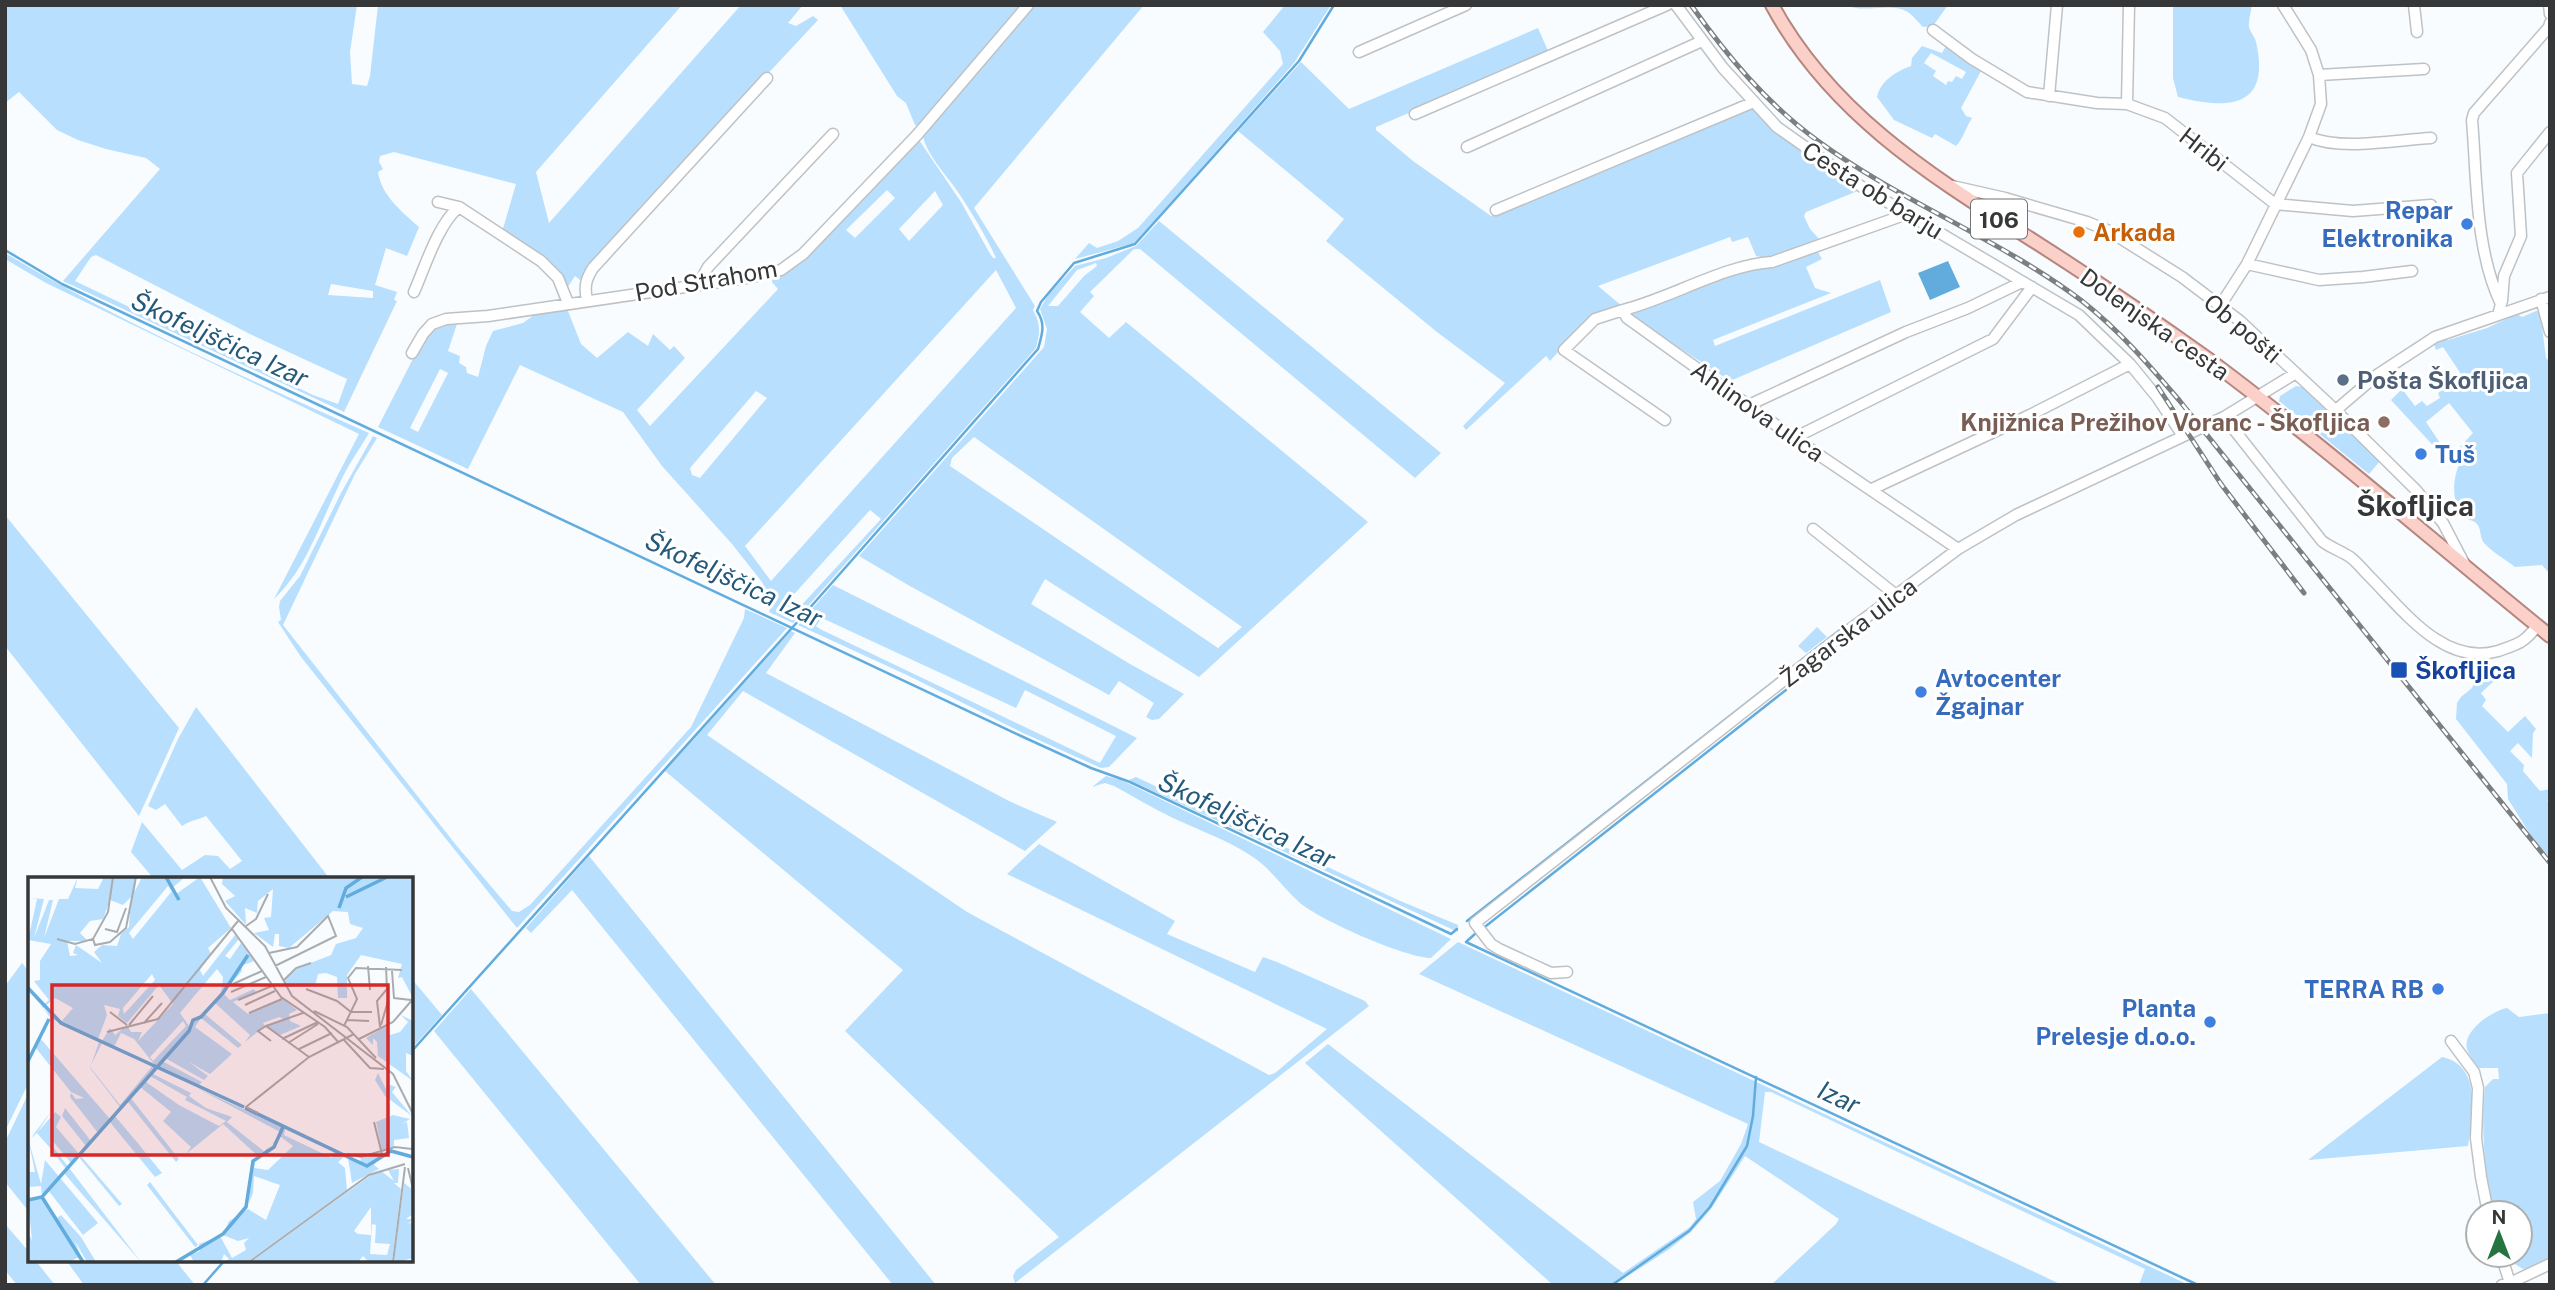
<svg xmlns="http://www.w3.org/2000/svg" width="2555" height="1290" font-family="'Public Sans',sans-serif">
	<rect width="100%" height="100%" fill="#f8fcff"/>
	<path fill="#b8dffd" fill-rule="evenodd" d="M5,5H357L350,52L352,84L367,86L370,76L378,5H682L536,172L549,223L741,5H803L788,23L796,26L813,16L818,20L608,245L580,280L575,276L567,288L554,266L502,232L516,184L394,152L380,156L379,162L383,169L378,172C381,195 402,212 419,227L407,256L386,248L375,285L397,292L394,300L397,301L344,412L63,281L160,169L146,158L106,149L78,140L57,130L19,92L5,103ZM96,255L252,335L347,379L338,404L313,395L75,281L91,257ZM331,284L373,291V298L328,295Z
		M840,5H1024L919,126L915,125L906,103L897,96Z
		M1033,5H1144L974,208L1035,306L1033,310C1041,325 1040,332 1036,348L793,623L769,612L772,603L762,582L732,544L662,466L623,412L520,365L468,469L378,427L416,353L435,325L458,321L448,351L460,356L459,363L466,367L467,373L478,377L486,346L493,331L523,323L542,309L566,306L581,344L597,358L628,332L648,346L653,334L670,350L674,346L685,358L637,410L650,426L778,289L772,282V276L806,258L916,140H919L961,202L989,252L993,258H996C986,236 973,215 960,195C950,179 923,151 923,134L943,114ZM887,190L895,198L855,238L846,230ZM935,191L943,205L909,241L899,229ZM996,270L1016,308L771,581L745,546ZM440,369L448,373L418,432L410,428ZM756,391L767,398L700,478L692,475L690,468ZM870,510L881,519L797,610L787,602Z
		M1285,5H1331L1294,63L1135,243L1075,259L1089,243L1097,248L1118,241L1138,228L1283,64L1280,51L1263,32Z
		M1844,5H1948L1933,26L1923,27C1918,22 1912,14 1906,11C1889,2 1866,14 1844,5Z
		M2173,5H2252C2251,12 2248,21 2249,27C2250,32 2255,37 2256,42C2271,108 2229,110 2178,97L2173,78Z
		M1538,28L1549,53L1376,127V130L1413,161L1491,216L1747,108H1752L1776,130L1860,190L1806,212L1804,216L1810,229L1821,241L1771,259L1756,256L1748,237L1732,242L1730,237L1598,286L1622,306L1570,339L1550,361L1546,356L1466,430L1463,426L1505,383L1437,332L1326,241L1344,219L1238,131L1301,62L1349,109Z
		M1922,46L1942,53L1946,46L1981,71L1961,108L1966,116L1972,118C1966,127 1963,139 1956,146L1935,134L1932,138L1894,120L1877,97C1880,81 1897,71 1911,66L1912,58ZM1931,53L1966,72L1962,79L1956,76L1952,82L1948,81L1946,85L1933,76L1936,71L1924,63Z
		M1159,221L1441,453L1415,478L1140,249H1134L1090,292L1094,296L1080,312L1109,338L1126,322L1368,522L1199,677L1045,579L1031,604L1130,664L1184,694L1159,719L1152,720L1146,717L1154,703L1119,681L1109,695L908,585L859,556L1044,347L1047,329L1040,309L1048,295L1075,266L1106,258L1136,246ZM1096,263L1097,266L1084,276L1058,306H1048L1077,270ZM974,437L1242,627L1218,648L950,466L952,458Z
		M1817,250L1822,259L1806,267L1815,288L1831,293L1713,340L1715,346L1880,280L1891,312L1730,381L1631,316L1633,311L1641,310L1762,265Z
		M5,253C120,322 247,379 369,433C359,450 347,466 339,485C319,525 307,568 274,599L359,434L46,283L5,259Z
		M2536,311H2540L2546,358L2550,362V574L2542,565L2515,567C2505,559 2492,552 2484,543C2479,537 2482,528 2476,523C2473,520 2469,520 2466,518C2450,505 2452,477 2461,461L2457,450L2473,433L2449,403L2426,422L2444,449L2441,454L2391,400L2402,389L2415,406L2422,401L2427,406L2440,398L2438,393L2463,377L2443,347L2436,350L2434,344L2442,340H2448L2487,328L2517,314L2522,317Z
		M2296,386L2302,387L2380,461L2369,474L2279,401L2280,396Z
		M373,436L377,438L355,474L283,625L456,845L512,911L519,912L530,905L691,727L744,618L745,609L787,628L517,928L301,657L278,622L281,620L279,607L280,601L300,576L341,493Z
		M5,515L179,728L139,816L5,646Z
		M833,585L1137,738L1109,767L1101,768L1023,733L909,676L798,625ZM822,618L1016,708L1025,690L1116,736L1100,763L820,629L816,626Z
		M1817,627L1827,637L1806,653L1798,646Z
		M791,631L795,633L766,673L1011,802L1057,822L1025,851L743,691L707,735L967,912L1269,1075L1275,1073L1327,1029L1007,874L1039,844L1175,921L1167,934L1255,972L1263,957L1277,962L1365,1001L1369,1006L1015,1283L1013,1276L1016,1270L1059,1237L845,1031L903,970L665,771Z
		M2480,669L2495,680L2481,693L2486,700L2482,706L2508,732L2525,716L2536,729L2533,733L2532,758L2518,743L2510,751L2524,765L2523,771L2540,791L2550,789V798L2547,800L2550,803V859L2535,842L2508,799L2507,784L2456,719L2457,703L2461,697L2472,688Z
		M196,707L330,879H154L131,852L142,822L182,870L205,855L218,856L230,869L242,861L206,816C198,820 191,820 182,826L165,804L156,810L148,806L178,739Z
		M1106,776L1121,780L1451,939L1431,958C1406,958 1317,919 1299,902C1283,888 1271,869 1253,857C1228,840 1198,830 1171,817C1152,808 1133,796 1114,786L1105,783L1092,787Z
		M1136,777L1398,900L1458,925V932L1129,780Z
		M589,856L936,1285H893L572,890L531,933L526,928Z
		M1458,942L2189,1285H2139L2145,1269L1771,1092H1765L1759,1142L2062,1285H1771L1836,1224L1839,1219L1745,1156L1711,1209L1691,1232L1668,1250L1614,1285H1553L1305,1063L1328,1044L1623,1273L1690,1227L1696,1219L1693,1202L1720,1181L1741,1144L1748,1124L1419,974Z
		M22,963L30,973V1080L5,1131V986Z
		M411,978L442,1015L411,1049Z
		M471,989L716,1285H641L434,1031Z
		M2507,1008L2519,1017L2550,1013V1258L2533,1267L2523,1269L2515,1264L2510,1255H2520V1213H2494C2484,1170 2481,1131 2485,1087L2493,1079H2499L2498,1068H2479C2475,1063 2469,1056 2467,1049C2462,1031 2492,1011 2507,1008Z
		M2442,1057C2482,1065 2473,1116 2468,1146L2308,1160Z
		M30,1090V1213L5,1182V1142Z
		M5,1224L30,1253V1260H35L55,1285H17L5,1270Z
		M66,1260H175L195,1285H84Z"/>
	<path fill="#62acdd" d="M1948,261L1960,287L1930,300L1918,273Z"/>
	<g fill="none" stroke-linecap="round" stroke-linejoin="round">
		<path stroke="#62acdd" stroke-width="2.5" d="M5,250L62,284L1021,736L1091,768L1130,782L1451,934L1457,929
			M1467,921L1845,626
			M1486,926L1833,653
			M1476,933L1466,942L2198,1285
			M411,1052L800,619L1038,349C1042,335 1046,324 1037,311L1041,302L1074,263L1135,244L1299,61L1334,5
			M203,1285L225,1260
			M1612,1285L1689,1231L1710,1207L1747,1146L1753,1116L1756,1077
			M2549,1285L2550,1284"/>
		<defs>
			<path id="minor" d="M1676,5L1723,68L1777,127L1862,187L2079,315L2130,364L2157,397L2183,436
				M2414,5L2417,32
				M2549,5L2550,14
				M1933,30L1972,59L2027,92L2097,103L2127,104L2165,118L2275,204L2353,211L2431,205
				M1359,52L1466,5
				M2319,75L2424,69
				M2049,96L2057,5
				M2127,104L2129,5
				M1415,114L1667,5
				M2309,137C2341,151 2395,140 2431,138
				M1467,147L1702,41
				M1952,186L2005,198L2087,222L2109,231L2182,277L2240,321L2330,405L2415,489L2443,523L2465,565
				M438,202L459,207L541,261L558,278L568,303
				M1496,210L1754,102
				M2247,264L2319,280L2363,277L2412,271
				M698,285L708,267L833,134
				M414,292C425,267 438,224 459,207
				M2541,299L2550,332
				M587,300C584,286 586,279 593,268L767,78
				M2502,301L2504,276L2521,236L2517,173L2550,132
				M2220,306L2247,264L2309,137L2321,104L2319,75L2311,50L2283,5
				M1623,310C1671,298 1724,265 1772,262L1907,214
				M2498,315L2501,304C2475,250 2477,179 2472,120L2474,113L2549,27L2550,23
				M412,353L423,334L432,324L446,319L488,316L753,277L781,270L803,254L917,135L1028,5
				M1749,405L1906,332L1968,308L2022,282
				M2336,410L2377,375L2435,337L2550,297
				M2224,417L2322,541C2331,548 2341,551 2350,557C2357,562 2363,570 2369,576C2403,610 2444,667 2498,651C2518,644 2524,643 2537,626
				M1665,420L1564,350L1595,319L1623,310L1627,318L1794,438L1958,549
				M1794,438L1993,339L2032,287
				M1872,489L2030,415L2130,364
				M1813,529L1896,595
				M1567,972L1551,973L1499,949L1491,944L1475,923L1825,648L1958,549L2016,515L2224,417L2296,373
				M2451,1041L2474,1072L2478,1088L2476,1138L2481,1177L2488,1213
				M2501,1255L2510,1283
				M2502,1285L2510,1283L2550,1264"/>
			<path id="major" d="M1772,5C1832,116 1935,178 2037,243C2095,280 2152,319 2208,359C2326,447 2436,544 2550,636"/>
		</defs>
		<use href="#minor" stroke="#bec2c5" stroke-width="13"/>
		<use href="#major" stroke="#b4867e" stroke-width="16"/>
		<use href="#minor" stroke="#fff" stroke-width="10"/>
		<use href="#major" stroke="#fbd0c8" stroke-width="12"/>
		<defs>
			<path id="rail" d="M1691,5C1727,56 1767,104 1818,141C1901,202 2000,239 2082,301C2119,330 2149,365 2179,400L2550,863
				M2158,387L2221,484L2304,593"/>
		</defs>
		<use href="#rail" stroke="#7c7f80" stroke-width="5"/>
		<use href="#rail" stroke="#fff" stroke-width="2.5" stroke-dasharray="8" stroke-linecap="butt"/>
	</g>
	<g fill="#3f7fe0" stroke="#fff" stroke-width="2.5">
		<circle cx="2467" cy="224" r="7"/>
		<circle cx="2421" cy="454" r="7"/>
		<circle cx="1921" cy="692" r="7"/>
		<circle cx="2438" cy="989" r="7"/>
		<circle cx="2210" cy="1022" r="7"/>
	</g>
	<circle fill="#e8710a" stroke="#fff" stroke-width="2.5" cx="2079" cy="232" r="7"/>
	<circle fill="#5c6f8a" stroke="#fff" stroke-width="2.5" cx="2343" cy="380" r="7"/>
	<circle fill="#8d6e63" stroke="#fff" stroke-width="2.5" cx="2384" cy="422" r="7"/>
	<rect fill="#1a4fb4" stroke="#fff" stroke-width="2.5" x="2390" y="661" width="18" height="18" rx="3.5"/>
	<g text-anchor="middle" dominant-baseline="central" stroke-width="6" stroke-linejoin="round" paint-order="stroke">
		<rect fill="#fff" stroke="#727374" stroke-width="2" x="1971" y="199.5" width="56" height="39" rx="5"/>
		<g font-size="23" font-weight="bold" fill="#353738">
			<text x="1999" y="219">106</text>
		</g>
		<g font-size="24" fill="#353738" stroke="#fff">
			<text transform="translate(2204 149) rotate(38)">Hribi</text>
			<text transform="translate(1873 190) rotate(32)">Cesta ob barju</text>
			<text transform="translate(706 280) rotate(-10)">Pod Strahom</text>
			<text transform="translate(2155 324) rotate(35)">Dolenjska cesta</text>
			<text transform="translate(2243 328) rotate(40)">Ob pošti</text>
			<text transform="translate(1758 411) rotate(35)">Ahlinova ulica</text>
			<text transform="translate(1848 632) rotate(-37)">Žagarska ulica</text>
		</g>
		<g font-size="24" font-weight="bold" fill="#366cbe" stroke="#fff" text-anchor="end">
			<text x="2453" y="210">Repar<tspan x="2453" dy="28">Elektronika</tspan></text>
			<text x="2435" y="454" text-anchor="start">Tuš</text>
			<text x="1935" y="678" text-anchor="start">Avtocenter<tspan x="1935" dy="28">Žgajnar</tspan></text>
			<text x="2424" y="989">TERRA RB</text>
			<text x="2196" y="1008">Planta<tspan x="2196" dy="28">Prelesje d.o.o.</tspan></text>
		</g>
		<g font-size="24" font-weight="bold" fill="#c56008" stroke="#fff" text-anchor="start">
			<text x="2093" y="232">Arkada</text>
		</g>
		<g font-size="24" font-weight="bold" fill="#4e5e75" stroke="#fff" text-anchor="start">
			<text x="2357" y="380">Pošta Škofljica</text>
		</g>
		<g font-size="24" font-weight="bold" fill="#785e54" stroke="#fff" text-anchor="end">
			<text x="2370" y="422">Knjižnica Prežihov Voranc - Škofljica</text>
		</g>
		<g font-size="24" font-weight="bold" fill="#164399" stroke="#fff" text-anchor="start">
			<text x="2415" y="670">Škofljica</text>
		</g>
		<g font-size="26" font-style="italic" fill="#235a7b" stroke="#fff">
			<text transform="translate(220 339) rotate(25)">Škofeljščica Izar</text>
			<text transform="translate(734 579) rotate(25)">Škofeljščica Izar</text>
			<text transform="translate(1247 820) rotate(25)">Škofeljščica Izar</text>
			<text transform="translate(1839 1097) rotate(25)">Izar</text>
		</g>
		<g font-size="28" font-weight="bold" fill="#353738" stroke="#fff">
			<text x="2415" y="505">Škofljica</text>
		</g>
	</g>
	<g transform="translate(28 877)">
		<rect width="385" height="385" fill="#f8fcff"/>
		<path d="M50,0L47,11L70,12L76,0H108L107,14L114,0H157L144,11L148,17L172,0L203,51L180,71L183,77L172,93L175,99L207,58L211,62L197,79L202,82L213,66L226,84L213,89L214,94L195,116L202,123L226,112L228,115L205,125L220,137L255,122L269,133L261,137L262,144L273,149L252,158L239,150L255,142L251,140L235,146L237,149L217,165L222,158L187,126L177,137L214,168L210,171L173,141L167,150L204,177L182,197L161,185L180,199L176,203L137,181L134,184L174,205L170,209L129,190L125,197L163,216L161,219L178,231L204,240L199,245L237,275L254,256L169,211L317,279L310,285L317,291L319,313L219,385H197L201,382L196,377L193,385H166L162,378L172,374L171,367L192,359L204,381L218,373L216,366L221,361L210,364L195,358L201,344L220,332L238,343L252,308L226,299L225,316L221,326L224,286L230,279L195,247L158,277L163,270L135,244L143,235L111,209L102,220L151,282L148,285L100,225L92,230L62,191L71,165L22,141L12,161L82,242L86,238L108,264L134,296L127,300L81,244L70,256L42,220L43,216L48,222L56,221L43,215L8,171L0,184L22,140L0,112L14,129L21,123L6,104L12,103V84L23,67L0,63L9,22L0,21L16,22L6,61L21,23H25L16,61L31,22H40ZM140,9L144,14L105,62L101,56ZM103,20L101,50L93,57L89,69L74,68L66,75L74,86L48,68L45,76L50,78L42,79L39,64H60L52,56L62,44L75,42L82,23L95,28ZM189,92L195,100L193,117L161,149L152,136ZM124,97L127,103L96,137L95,131ZM131,108L145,127L110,164L114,155H103L99,148L87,158L82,151L74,164L86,170L93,156L106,162L126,187L92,228L62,190L74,166L53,155L70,162L79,138L76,128L92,132L90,139L99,146ZM27,121L45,131L32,146L15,131ZM155,144L158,149L125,184L122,180ZM122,199L159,220L157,223L198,244L191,249L151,228L118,205ZM257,252L306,275L304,281L256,258ZM253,260L265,269L240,293L226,291L228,281ZM195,0H385V121L374,100L370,101L374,87L333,78L319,98V121H310L309,100L298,96L290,97L287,109L259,110L256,104L265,93L303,78L308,67L328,61L335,51L322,47L320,35L305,34L261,71L251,69V57H247L245,70L226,56L241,53L236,41L243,40L245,12L230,24L229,36L217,31L218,48L197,24L207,19L194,7ZM373,138L385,144V179L378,176V194L385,204L350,179L349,165L345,161V168L338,161L358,149L362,158L372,155L380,145ZM350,196L358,212L360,207L368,210L364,215L384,239L357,219L347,203ZM37,231L63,264L58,269L34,239ZM24,233L9,256L27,235L33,240L28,250L94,327L91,329L50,279L43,286L24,263L22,266L113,385L35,295L38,292L23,272L9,256L3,261ZM365,238L382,242L374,247L379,245L381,261L366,263V270L354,273L348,245ZM0,261L13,307L17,283L70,346L55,358L20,313L14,318L13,309L0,310V295H7ZM353,278L346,288L351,292L324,306L320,281L332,286L333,280ZM371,292L370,306H366L373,312L364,385H341L335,379L330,385H222L342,299L353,294L366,304L360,293ZM343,330V358L330,357L326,354ZM344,347L348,348L347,366L362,367L359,378L342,377ZM122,305L144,334L170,368L167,370L119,308ZM376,306L385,313V337L378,342H385L380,347L385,345V381L370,385L366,382ZM14,321L28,342L33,338L53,360L68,385H59L47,364L55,385L51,380L41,385H0V356L4,363L0,323Z" fill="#b8dffd" fill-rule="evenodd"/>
		<path fill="none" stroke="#62acdd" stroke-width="3.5" d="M138,0L151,23M318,20L359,0M311,31L318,11L334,0M0,111L33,146L216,230M0,184L21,142M217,231L339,289L363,274L385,280M14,320L55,385M0,323L14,320L161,154L165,143L173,140L195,116L220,78M148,385L195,357L218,330L225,284L246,270L255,250"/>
		<path fill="none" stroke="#aaadaf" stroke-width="2" d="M182,0L198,31L237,69L264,119L365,197L385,237M218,49L228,42L240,17M77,52L89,55L98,31M204,52L253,120L297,150L311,166M29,62L47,67L65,62L80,35L85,0M65,62L67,68L82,65L98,51L108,0M241,76L269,70L300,39L308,59L247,89M340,89L342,113M364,94L366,121L383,123M256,103L268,91L283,86M205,107L234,94M278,112L309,124L323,135H344M203,115L238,100M210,123L244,109M217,128L247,114M286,134L319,150L348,181M82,135L99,148M221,136L254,122M319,143L341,144M116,146L134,126M101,148L125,119M353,148L360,124M238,149L275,136M316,149L329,122L320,101L328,91L374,93M352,150L349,124L359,112L358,90M79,155L130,142L210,44M254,162L290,145M331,162L365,145L385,122M316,163L342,191L356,192M243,164L230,154L238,149L281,180M260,166L290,147M271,172L304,156M230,236L218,230L281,180L326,157M346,245L354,277M319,277L333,280L367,270L384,272M380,291L385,312M221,385L341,298L377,287M365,385L377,290"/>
		<path fill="#d62828" fill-opacity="0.15" stroke="#d62828" stroke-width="3.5" d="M24,108H360V278H24Z"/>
		<rect width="385" height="385" fill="none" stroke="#353738" stroke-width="3.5"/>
	</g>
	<rect width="2555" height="1290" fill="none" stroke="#353738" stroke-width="14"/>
	<g transform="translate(2499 1234)"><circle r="33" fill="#ffffff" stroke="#aeafaf" stroke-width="2"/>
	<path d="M0-5L12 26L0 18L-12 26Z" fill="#277443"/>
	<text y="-10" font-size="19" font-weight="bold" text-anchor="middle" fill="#353738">N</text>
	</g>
</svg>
